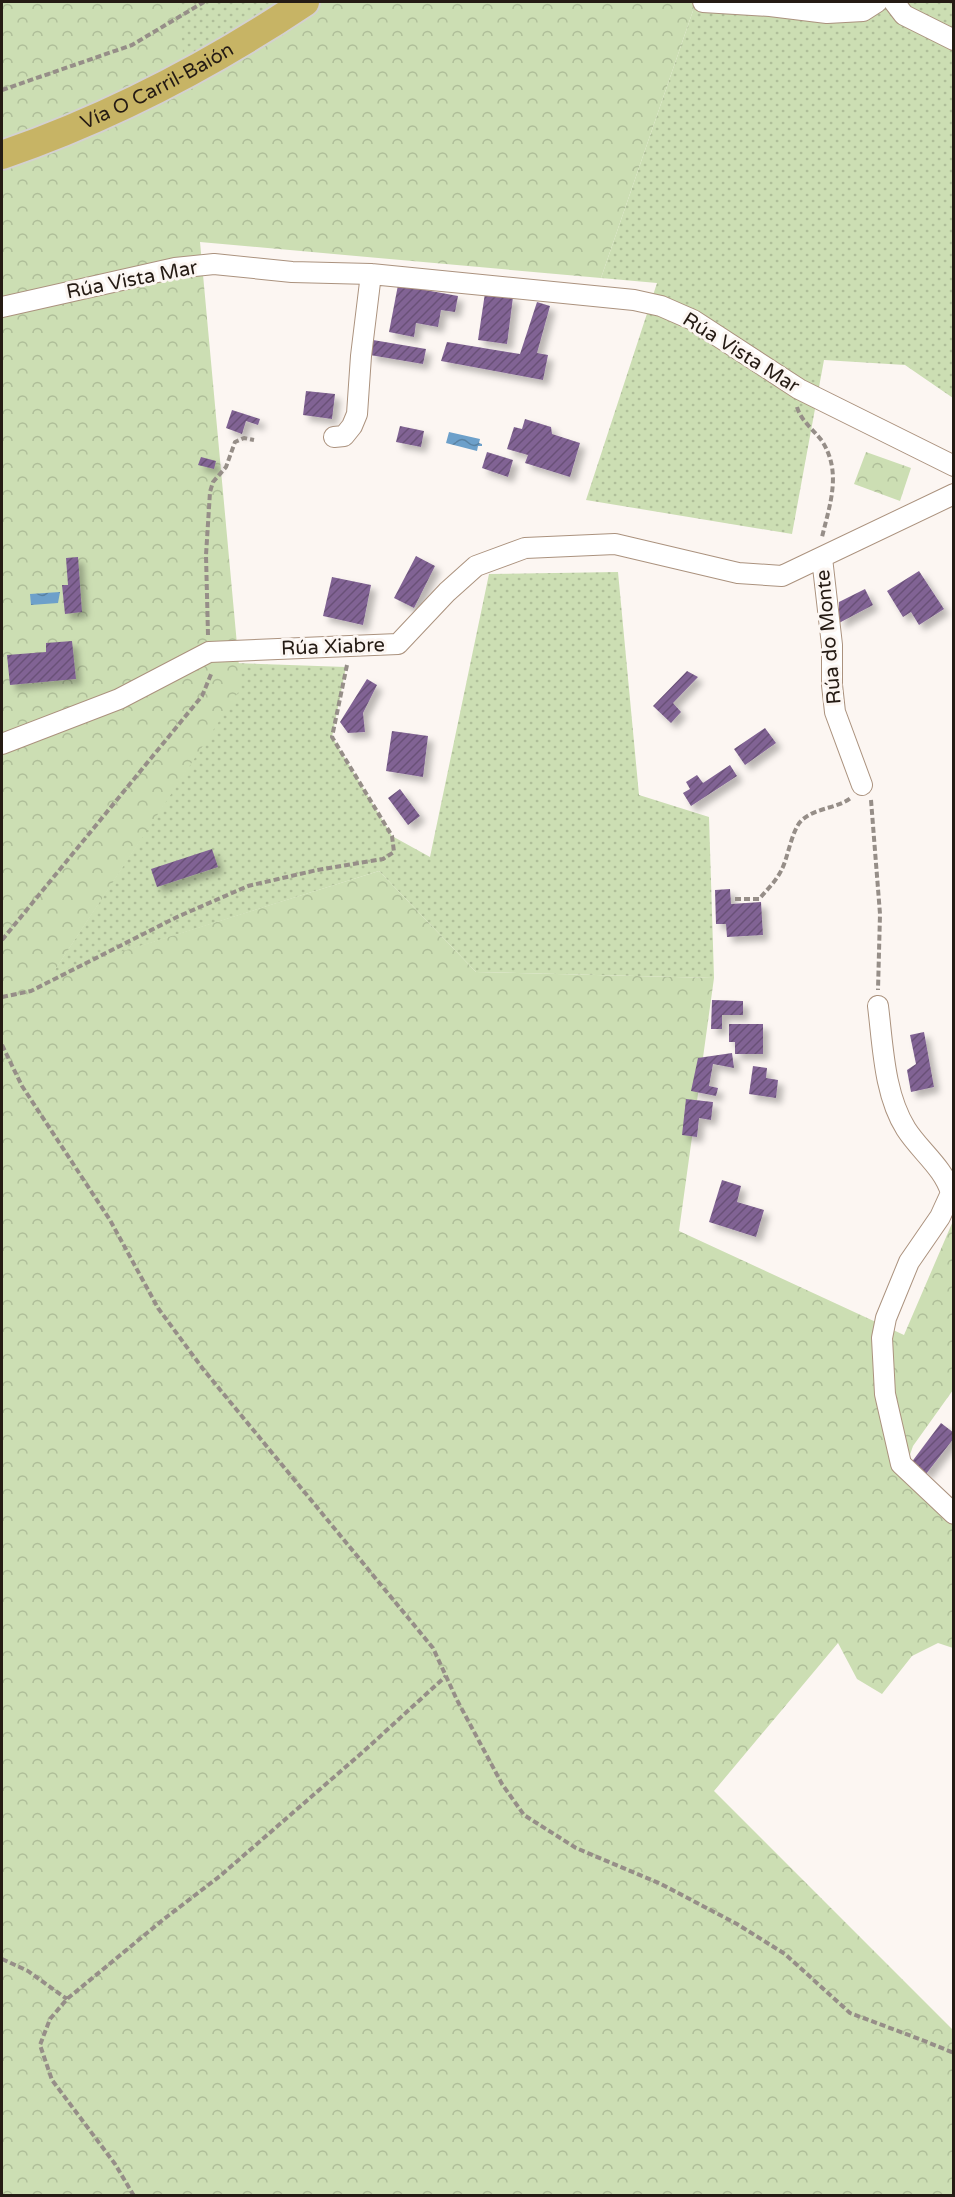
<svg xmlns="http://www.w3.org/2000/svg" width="955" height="2197" font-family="'Varela Round',sans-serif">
	<defs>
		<pattern id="grass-dots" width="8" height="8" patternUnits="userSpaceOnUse" patternTransform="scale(1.5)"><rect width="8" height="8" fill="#ccdeb3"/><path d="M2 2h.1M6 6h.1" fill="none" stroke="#afbe99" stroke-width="1.8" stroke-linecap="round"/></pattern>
		<pattern id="forest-crowns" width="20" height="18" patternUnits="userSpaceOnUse" patternTransform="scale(1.5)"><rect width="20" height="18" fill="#ccdeb3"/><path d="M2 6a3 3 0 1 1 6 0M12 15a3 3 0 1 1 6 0" fill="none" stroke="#afbe99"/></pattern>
		<pattern id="water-waves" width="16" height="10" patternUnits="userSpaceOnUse" patternTransform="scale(1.5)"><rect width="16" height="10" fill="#6da0ca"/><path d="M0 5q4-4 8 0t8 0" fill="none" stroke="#5982a3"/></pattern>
		<pattern id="building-hatch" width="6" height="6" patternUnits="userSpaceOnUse" patternTransform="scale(1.5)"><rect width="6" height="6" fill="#816394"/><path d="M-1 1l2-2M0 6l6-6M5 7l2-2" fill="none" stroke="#695178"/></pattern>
		<filter id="shadow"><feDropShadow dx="5.5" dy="5.5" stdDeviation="3" flood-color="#0004"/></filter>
	</defs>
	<rect width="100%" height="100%" fill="#fcf6f2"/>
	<path fill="url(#grass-dots)" d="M172,2H305L173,80Z
		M696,2L827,13L854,2H953V398L905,365L824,360L792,534L586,500L657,283L601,278Z
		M618,572L639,795L709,817L714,978L476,972L379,871L52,974L240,688L234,663L346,667L332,737L392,836L430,857L489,574Z"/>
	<path fill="url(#forest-crowns)" d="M2,2H178L185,73L305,2H696L601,278L200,242L241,688L53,973L379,871L476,972L714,978L679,1231L904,1335L953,1221V1390L913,1446L903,1475L953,1525V1648L938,1643L912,1656L882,1694L857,1679L838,1643L714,1791L952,2029L953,2195L2,2196Z
		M866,452L911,468L900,501L854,484Z"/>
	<path fill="url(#water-waves)" d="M449,432L480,439L479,443L482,444V446H478L477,451L446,443Z
		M60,592L58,603L31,605L30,594Z"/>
	<path fill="url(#building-hatch)" filter="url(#shadow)" d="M398,285L458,296L455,312L441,310L438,327L416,323L414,337L389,332Z
		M485,293L513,297L507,344L478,340Z
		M537,302L550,306L537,353L548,355L543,380L441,361L447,342L520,354Z
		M373,340L426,349L423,364L370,355Z
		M306,391L335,394L332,419L303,415Z
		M232,410L260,419L258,425L246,421L242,434L226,428Z
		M525,419L551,427L552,434L580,443L570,477L525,463L528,455L507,449L514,427L522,429Z
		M400,426L424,431L421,447L396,442Z
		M487,452L513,460L508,477L482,468Z
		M201,457L216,461L214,469L198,465Z
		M416,556L435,566L414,608L394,598Z
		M78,557L82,612L65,614L62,585H68L66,558Z
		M919,571L944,609L919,625L911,612L903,617L887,591Z
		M332,577L371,585L363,625L323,616Z
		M865,589L873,605L839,623V602Z
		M72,641L76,679L10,685L7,655L46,652V643Z
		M687,671L698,677L673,703L681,712L671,723L653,706Z
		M367,679L377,685L363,713L365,732L348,733L340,722Z
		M765,728L776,743L745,765L734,749Z
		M392,731L428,736L423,777L386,771Z
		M730,765L737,776L691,806L683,793L690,789L686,782L697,775L703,783Z
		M400,789L420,816L408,825L388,798Z
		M212,849L218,867L157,887L151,869Z
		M730,889L731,904L761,902L763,935L727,937L726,924H716L715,890Z
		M712,1000L743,1001V1015H722V1029H711Z
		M729,1024H763V1054H735V1042H729Z
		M924,1032L934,1087L911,1092L907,1070L916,1064L910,1035Z
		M732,1053L734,1068L713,1064L709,1086L718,1088L716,1096L691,1091L698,1058Z
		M753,1066L767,1068L766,1078L778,1080L776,1098L749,1094Z
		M686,1099L713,1102L711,1120L699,1118L697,1137L682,1135Z
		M722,1180L741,1186L737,1202L764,1210L756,1237L709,1222Z
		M941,1423L954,1433V1438L926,1474L911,1463Z"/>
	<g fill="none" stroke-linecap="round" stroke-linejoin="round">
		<defs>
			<path id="minor" d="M703,2L770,6L827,13L863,11L877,2
				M894,2L904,15L954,40
				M2,307L175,268L214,264L292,272L371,274L634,300L661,306L693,320L799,389L954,466
				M334,437L344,436L352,426L357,414L361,356L371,274
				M822,558L832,645V685L835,712L862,785
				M2,744L119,699L209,652L398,644L447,592L476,566L525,548L615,544L738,573L782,576L954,494
				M878,1006C883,1046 884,1094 906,1129C920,1151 944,1168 951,1193L940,1217L909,1262L886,1318L882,1338L885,1394L901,1464L954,1514"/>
			<g id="highway">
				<path id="s1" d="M2,155C109,118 211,65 305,2"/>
			</g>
		</defs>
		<use href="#minor" stroke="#ab927e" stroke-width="22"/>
		<use href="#highway" stroke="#d3d1d0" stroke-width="32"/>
		<path stroke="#968e88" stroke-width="4" stroke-dasharray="6 3" stroke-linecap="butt" d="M2,90L132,45L204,2
			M797,407C801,421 813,429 822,441C842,472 830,504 822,537
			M208,635L206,555L210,492L213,482L226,467L235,442L244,438L254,440
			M871,800L880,914L878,990
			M735,899H759C767,890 777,880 782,869C788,857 792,830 801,821C815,807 838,809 852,797
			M2,940L202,696L212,672
			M2,997L31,991L177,917L248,886L317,870L383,859L394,852L392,836L332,737L347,665
			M2,1045L22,1086L110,1220L158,1308L203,1369L433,1648L457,1700L502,1784L524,1815L576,1848L661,1884L737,1924L785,1954L850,2013L922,2040L954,2053
			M2,1959L28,1971L67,1999
			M134,2196L115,2164L52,2080L40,2045L50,2019L67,1999L164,1919L220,1876L364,1751L446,1676"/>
		<use href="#minor" stroke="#fff" stroke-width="20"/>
		<use href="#highway" stroke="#c7b465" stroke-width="28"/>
	</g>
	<g text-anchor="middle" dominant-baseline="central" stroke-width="6" stroke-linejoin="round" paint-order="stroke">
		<g font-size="20" fill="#251b14" stroke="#fcf6f2">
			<text stroke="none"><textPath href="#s1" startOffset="170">Vía O Carril-Baión</textPath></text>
			<text transform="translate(132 280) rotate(-11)">Rúa Vista Mar</text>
			<text transform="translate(741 353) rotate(32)">Rúa Vista Mar</text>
			<text transform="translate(829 637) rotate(-95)">Rúa do Monte</text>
			<text transform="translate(333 647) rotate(-2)">Rúa Xiabre</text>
		</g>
	</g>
	<rect width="955" height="2197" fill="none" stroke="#251b14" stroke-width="6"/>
</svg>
